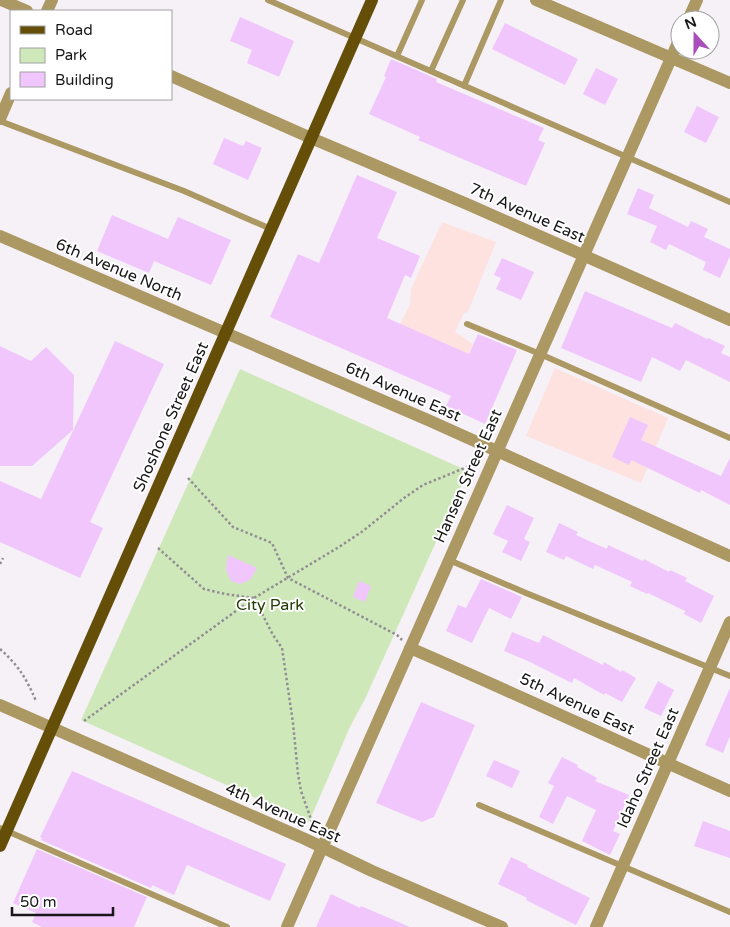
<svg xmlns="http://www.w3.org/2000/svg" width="730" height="927" font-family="'Varela Round',sans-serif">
	<rect width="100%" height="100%" fill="#f6f1f7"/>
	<path fill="#fde2e0" d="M442,222L496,242L468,312L464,313L455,332L473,344L453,390L399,326L410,305L411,289Z
		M555,368L668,418L641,483L526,436Z"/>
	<path fill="#cfe8ba" d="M240,369L468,471L366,697L350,727L309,822L81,720Z"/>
	<path fill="#f0c6fc" d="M240,17L294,41L279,77L247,63L252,50L230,41Z
		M505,23L578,59L565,85L492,49Z
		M391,59L437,79L436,82L544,128L538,140L545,143L526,186L418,140L420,137L369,114L386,77L384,76Z
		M596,68L618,79L605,105L583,94Z
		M697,106L719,117L706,143L684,132Z
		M224,138L243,146L246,141L262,148L248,180L213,164Z
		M357,175L397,192L377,238L420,256L411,278L405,275L387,318L469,354L478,334L517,350L485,424L446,406L451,396L270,317L298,254L319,263Z
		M638,188L654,195L649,208L688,227L691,221L708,229L704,237L730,249V256L720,278L703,270L706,262L669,244L666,250L650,242L657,226L627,214Z
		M112,215L168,239L178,217L231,240L211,285L154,261L149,273L97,251Z
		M502,258L534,272L521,300L496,289L501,278L494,275Z
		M585,291L672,328L675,323L707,339L708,338L725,346L721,353L730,357V382L686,360L680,371L652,357L641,382L561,348Z
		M115,341L164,364L90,522L103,528L80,578L0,542V481L41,499Z
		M0,346L31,361L46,347L74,375L73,430L32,466H0Z
		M630,417L648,425L641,440L721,476L730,458V505L701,490L700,493L631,460L629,465L612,457Z
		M507,505L534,518L524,539L530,542L521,561L502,552L508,541L493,534Z
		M559,523L578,532L576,535L607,549L608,545L643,561L644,559L669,572L670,570L687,578L685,581L714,596L701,623L684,614L685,611L648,593L647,594L630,586L632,582L595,565L593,569L566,556L564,560L546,552Z
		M228,555L257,568L250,580L240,584L231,581L226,570Z
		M481,579L522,597L511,619L489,608L472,643L446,631L458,605L466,608Z
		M359,581L371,586L365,602L353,597Z
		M512,632L539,643L543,635L603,665L604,662L621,672L622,670L636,678L622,702L605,693L604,695L574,678L572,683L530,662L504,651Z
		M658,681L674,690L661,716L644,708Z
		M730,688V736L723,753L705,745Z
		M421,702L475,725L434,817L422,822L376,803Z
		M562,757L578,765L577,767L597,778L595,781L629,795L613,831L620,834L610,855L582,841L596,810L567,796L553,824L539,817L554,786L548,783Z
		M494,760L520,771L512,788L486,776Z
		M72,771L286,864L270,901L187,865L174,895L152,885L151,888L41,840L42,838L40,837Z
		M703,821L730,831V858L694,846Z
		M37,849L147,897L134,927H42L32,922L36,913L13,903Z
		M511,857L528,865L527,867L590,898L576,925L526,900L527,898L498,884Z
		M331,894L360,908L361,906L410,927H316Z"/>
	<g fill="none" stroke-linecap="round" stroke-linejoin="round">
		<path stroke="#928e93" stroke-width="2.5" stroke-dasharray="2.5 2.5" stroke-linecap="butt" d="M188,478L233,527L272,543L288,578L397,635L402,640
			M158,548L204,589L225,594L254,598L273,635L282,648L293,723L298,774L301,791L312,822
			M0,564L3,558
			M0,649C19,666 26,678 36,701
			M84,721L254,598L339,547L363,531L404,498L423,485L467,467"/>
		<path stroke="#ac9862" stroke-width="6" d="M268,0L730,202
			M397,56L422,0
			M431,71L463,0
			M464,86L501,0
			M0,121L184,191L271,229
			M467,324L540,354L730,438
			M449,560L526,593L730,676
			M479,805L730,912
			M0,828L227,927"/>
		<path stroke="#ac9862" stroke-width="12" d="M1,0L27,11
			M536,0L730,83
			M47,11L52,0
			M688,20L697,0
			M171,76L311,138L467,204L730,320
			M0,119L11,93
			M0,236L428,420L730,556
			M410,648C517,694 623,744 730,791
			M0,705L305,839L372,871L502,927
			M287,927L680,38"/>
		<path stroke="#ac9862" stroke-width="12" d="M596,927L730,622"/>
		<path stroke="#644e08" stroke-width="12" d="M0,846L372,0"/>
	</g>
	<g text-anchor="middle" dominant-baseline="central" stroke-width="4" stroke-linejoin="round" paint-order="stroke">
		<g font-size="16" fill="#171618" stroke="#fff">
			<text transform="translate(527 213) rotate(24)">7th Avenue East</text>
			<text transform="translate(119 270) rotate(23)">6th Avenue North</text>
			<text transform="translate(403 392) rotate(24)">6th Avenue East</text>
			<text transform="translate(171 417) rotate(-66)">Shoshone Street East</text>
			<text transform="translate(468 476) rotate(-66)">Hansen Street East</text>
			<text transform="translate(577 704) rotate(25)">5th Avenue East</text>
			<text transform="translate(648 768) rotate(-66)">Idaho Street East</text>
			<text transform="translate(283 813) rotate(24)">4th Avenue East</text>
		</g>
		<g font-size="16" fill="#253c06" stroke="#fff">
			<text x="270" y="605">City Park</text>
		</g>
	</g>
	<rect x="10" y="10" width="162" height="90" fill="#ffffff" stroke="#a2a2a3"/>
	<rect x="20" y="26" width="25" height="8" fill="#644e08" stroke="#a2a2a3"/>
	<text x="55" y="35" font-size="15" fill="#171618">Road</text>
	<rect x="20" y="48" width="25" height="15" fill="#cfe8ba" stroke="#a2a2a3"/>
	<text x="55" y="60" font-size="15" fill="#171618">Park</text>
	<rect x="20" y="72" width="25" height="15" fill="#f0c6fc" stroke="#a2a2a3"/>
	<text x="55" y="85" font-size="15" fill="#171618">Building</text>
	<g transform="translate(695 35) rotate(339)"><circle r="24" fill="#ffffff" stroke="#a2a2a3"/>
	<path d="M0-4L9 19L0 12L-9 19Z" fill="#a84fbb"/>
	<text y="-8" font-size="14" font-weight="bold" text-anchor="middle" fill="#171618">N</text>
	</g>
	<path d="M12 907v8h101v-8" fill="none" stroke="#171618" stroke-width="2.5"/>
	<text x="20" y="907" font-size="15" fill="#171618" stroke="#ffffff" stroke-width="4" paint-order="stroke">50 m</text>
</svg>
